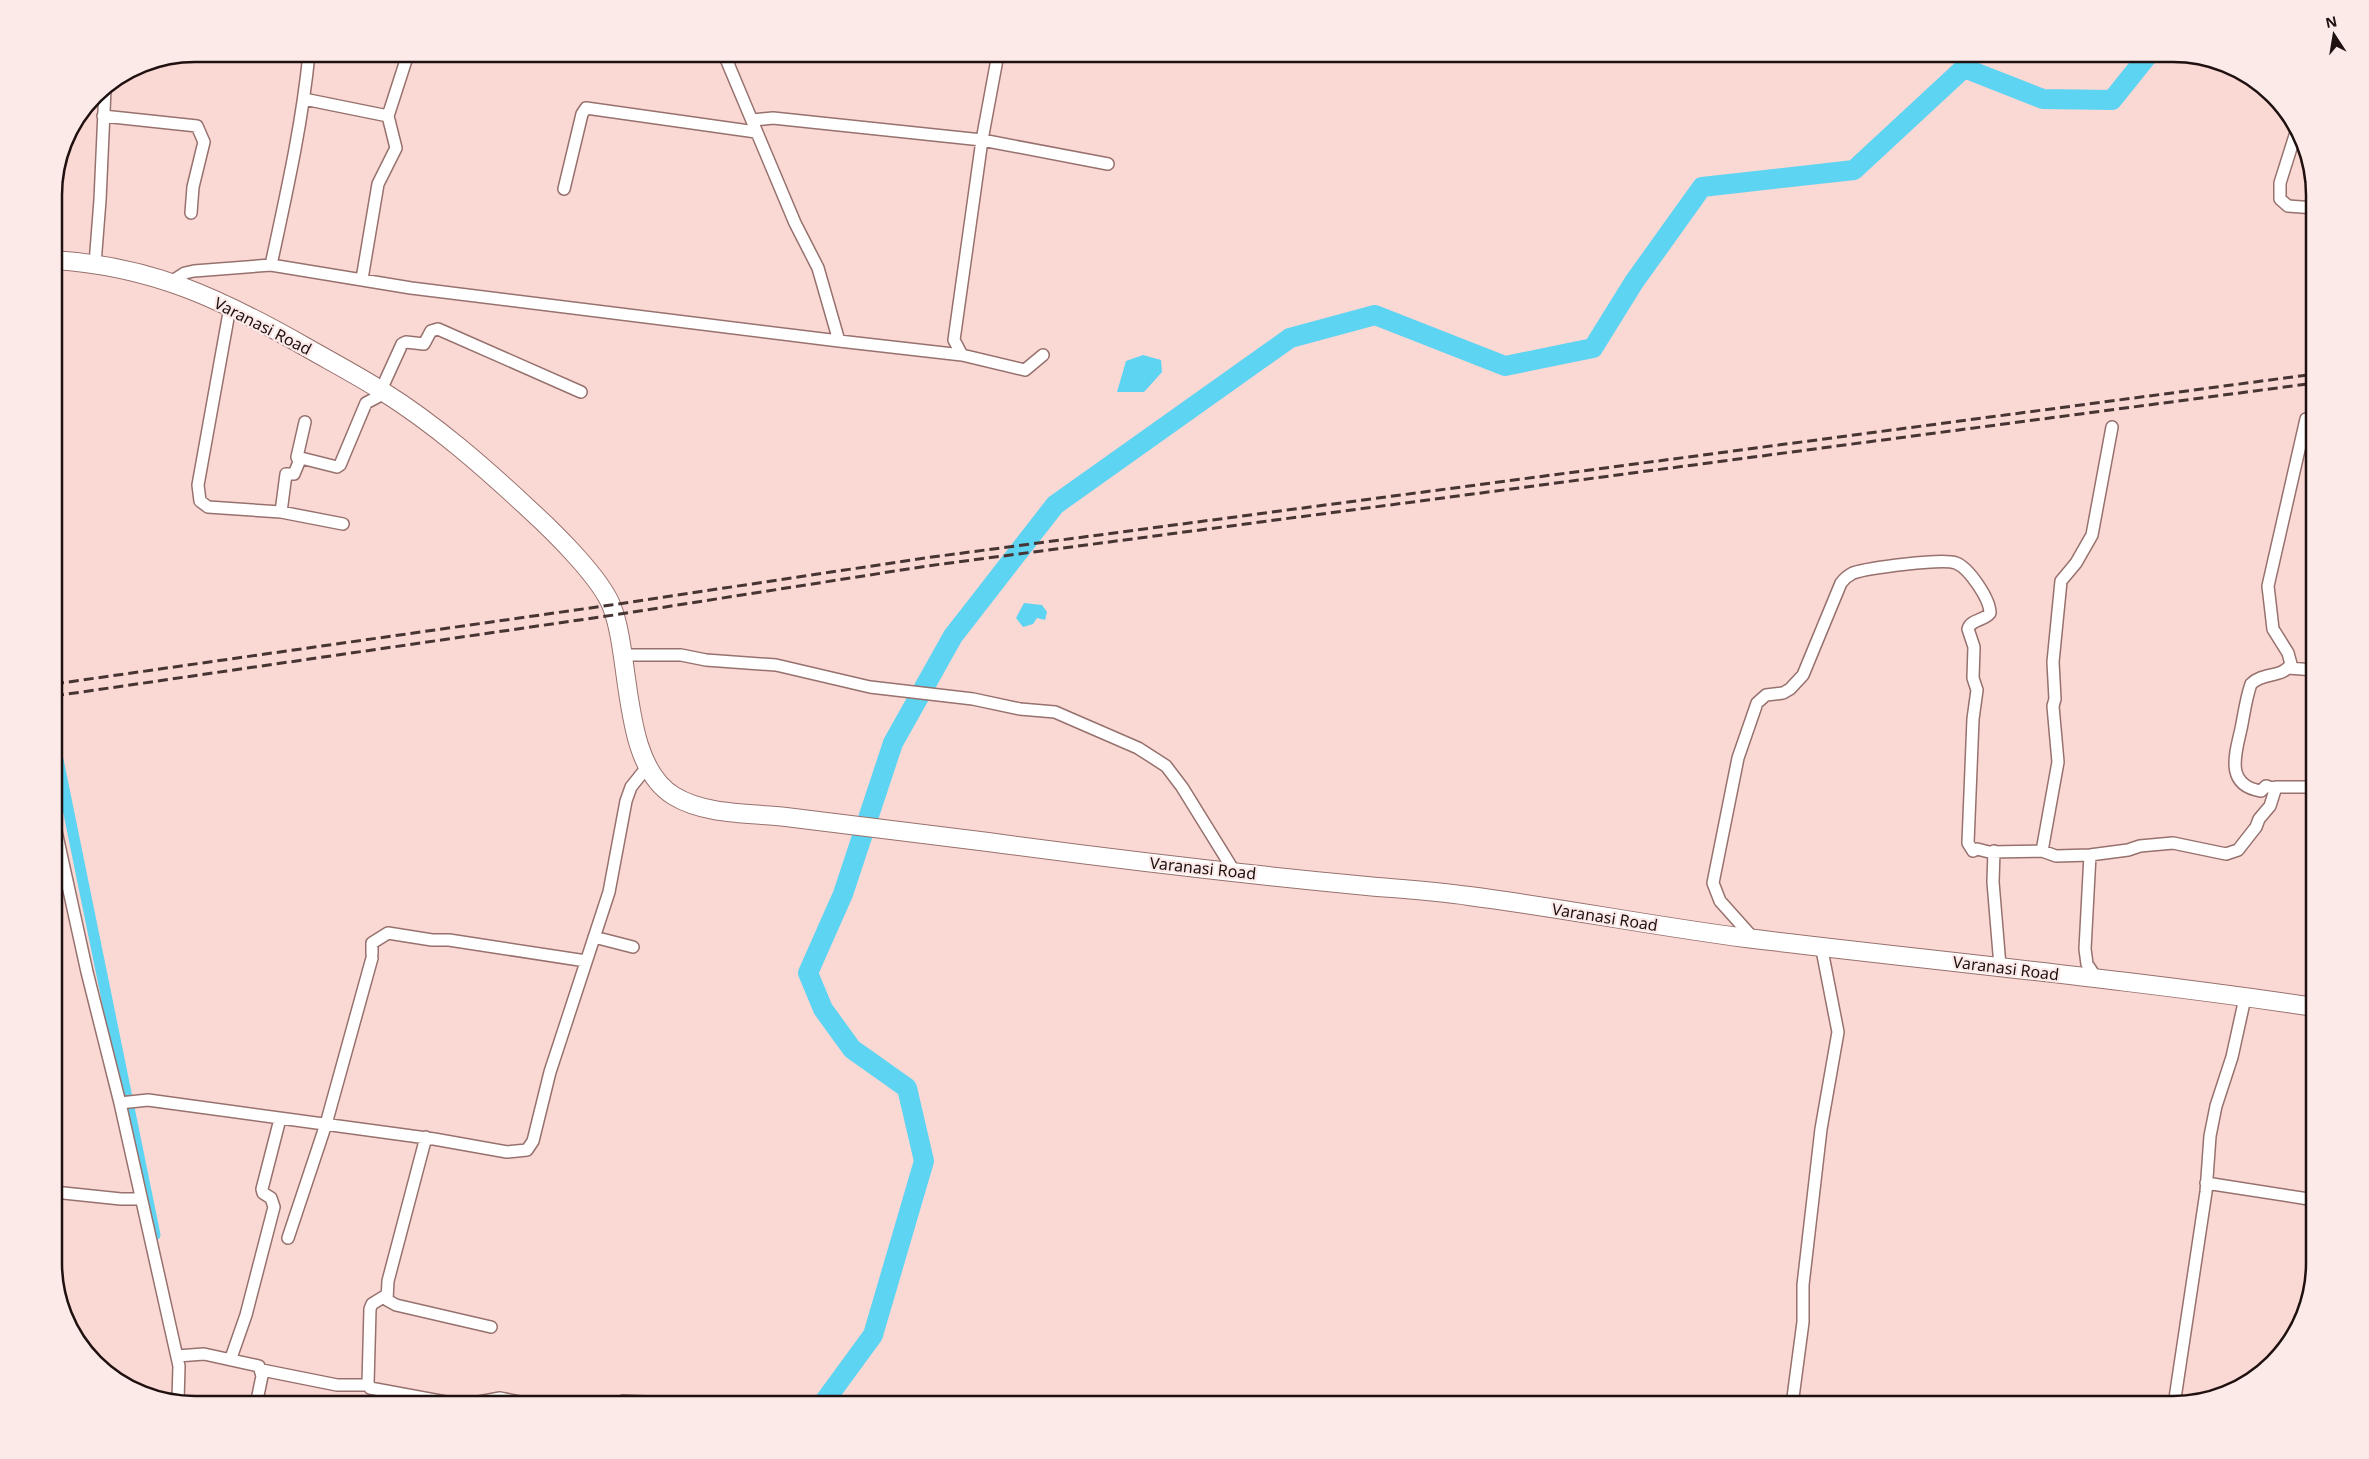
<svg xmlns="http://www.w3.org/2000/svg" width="2369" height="1459" font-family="'Noto Sans',sans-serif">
	<rect width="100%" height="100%" fill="#fad8d4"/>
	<path fill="#5dd4f2" d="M1143,355L1161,360L1162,372L1144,392H1117L1126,361Z
		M1024,603L1042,605L1047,612L1045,620L1037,618L1033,624L1023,627L1016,618Z"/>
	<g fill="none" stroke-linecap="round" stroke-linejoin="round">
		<path stroke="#5dd4f2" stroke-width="11" d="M54,740L155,1235"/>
		<path stroke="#5dd4f2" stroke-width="20" d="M819,1405L824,1402L873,1335L924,1161L907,1088L852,1049L823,1009L808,973L843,894L893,743L953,636L1055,505L1290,338L1375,315L1505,366L1593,348L1634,282L1702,187L1854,170L1964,68L2043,99L2112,100L2149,54"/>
		<defs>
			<path id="minor" d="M304,99L388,116L408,54
				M103,116L197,126L204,142L193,187L191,213
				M753,120L773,118L982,140L1108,164
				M2297,129L2280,183V199L2288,206L2315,208
				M564,189L582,114L586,108L756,132
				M95,264L100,200L105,89
				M271,265C286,195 302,125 309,54
				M362,279L378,184L396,148L388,116
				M171,282L185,273L194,271L271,265L411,288L839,341L818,268L795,223L724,54
				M230,307L198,485L200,501L208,507L281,512L343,524
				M839,341L962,355L954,340L982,140L998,54
				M962,355L1025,370L1043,355
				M381,390L402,344L406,342L424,344L431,331L438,329L581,392
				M297,457L337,467L340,465L366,403L385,393
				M281,512L286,474H294L299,462L297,457L305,422
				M622,655H681L706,660L776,665L870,687L973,699L1020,709L1055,712L1138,748L1166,766L1182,787L1234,871
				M2288,668L2315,670
				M2276,787H2315
				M54,822L87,972L120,1103
				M1994,851L1993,882L2000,966
				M2042,851L2058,762L2053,706L2055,699L2053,662L2061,581L2076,563L2092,535L2112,427
				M2090,855L2085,949L2087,964L2097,979
				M594,937L633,947
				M1754,939L1720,901L1713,883L1738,758L1757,703L1766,695L1783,693L1790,689L1803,675L1841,583C1845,578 1847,576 1853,573C1868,568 1942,558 1956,563C1969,568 1990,599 1990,613C1984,621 1971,619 1968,629L1974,647L1973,678L1977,690L1973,719L1968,843L1973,851L1977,849L1989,852L2042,851L2056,856L2090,855L2128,850L2140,846L2173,843L2226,854L2238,850L2256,827L2259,819L2270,806L2276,787L2272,788L2266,786L2261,791C2225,785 2235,755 2241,729C2244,714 2246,698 2251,684C2262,672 2283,678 2291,664L2288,653L2273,629L2268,586L2306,419
				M372,954V943L388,933L432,940H449L586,961
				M426,1137L388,1281L387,1300L396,1305L491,1327
				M2206,1183L2315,1200
				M54,1192L121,1199H141
				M288,1238L326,1124L372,958
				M385,1296L372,1304L370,1309L368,1384L370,1388L462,1405
				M177,1356L204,1354L259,1366L262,1376L256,1405
				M231,1358L246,1315L274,1207L271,1198L263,1193L262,1189L280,1119
				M262,1370L337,1385H369
				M178,1400L179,1366L120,1103L148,1100L434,1139L507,1152L527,1150L533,1141L550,1072L609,892L626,801L631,787L647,767
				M463,1405L500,1398L535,1405
				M617,1405L623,1401L645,1402
				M1792,1405L1803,1322V1285L1821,1129L1838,1032L1821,945
				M2174,1405L2206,1192L2210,1136L2216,1106L2232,1057L2245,998"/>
			<path id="trunk" d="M54,260C152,266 221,299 304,346C330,361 357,375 382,391C435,424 484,467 530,510C554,532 601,578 612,607C632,660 621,764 674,796C705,815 750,813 786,817C853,825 920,833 988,842C1114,859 1241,874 1367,886C1401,889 1435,891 1469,896C1562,908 1653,926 1746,938C1936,961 2126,979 2315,1007"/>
		</defs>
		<use href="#minor" stroke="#97716d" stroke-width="14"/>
		<use href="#trunk" stroke="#97716d" stroke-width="20"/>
		<use href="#minor" stroke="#fff" stroke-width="11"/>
		<use href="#trunk" stroke="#fff" stroke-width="18"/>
		<path stroke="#473533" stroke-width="3" stroke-dasharray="10 5" stroke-linecap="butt" d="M54,684L611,605L925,558L2315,374
			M54,696L614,615L927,566L2315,383"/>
	</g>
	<g text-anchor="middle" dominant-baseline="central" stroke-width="4.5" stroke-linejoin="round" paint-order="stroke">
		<g font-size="16" fill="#1f110f" stroke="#fbeae8">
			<text transform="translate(263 326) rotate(27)">Varanasi Road</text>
			<text transform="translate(1203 868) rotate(6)">Varanasi Road</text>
			<text transform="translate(1605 917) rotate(9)">Varanasi Road</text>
			<text transform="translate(2006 968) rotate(7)">Varanasi Road</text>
		</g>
	</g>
	<path d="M0 0H2369V1459H0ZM195 62H2173A133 133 0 0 1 2306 195V1263A133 133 0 0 1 2173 1396H195A133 133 0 0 1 62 1263V195A133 133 0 0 1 195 62Z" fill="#fbeae8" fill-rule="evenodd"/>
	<path fill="none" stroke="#1f110f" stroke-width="2.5" d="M195 62H2173A133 133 0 0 1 2306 195V1263A133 133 0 0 1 2173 1396H195A133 133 0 0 1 62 1263V195A133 133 0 0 1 195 62Z"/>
	<g transform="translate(2334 35) rotate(348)" stroke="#fbeae8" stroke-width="4" paint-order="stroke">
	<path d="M0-4L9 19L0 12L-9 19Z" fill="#1f110f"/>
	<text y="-8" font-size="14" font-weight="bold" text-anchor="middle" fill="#1f110f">N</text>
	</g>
</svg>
